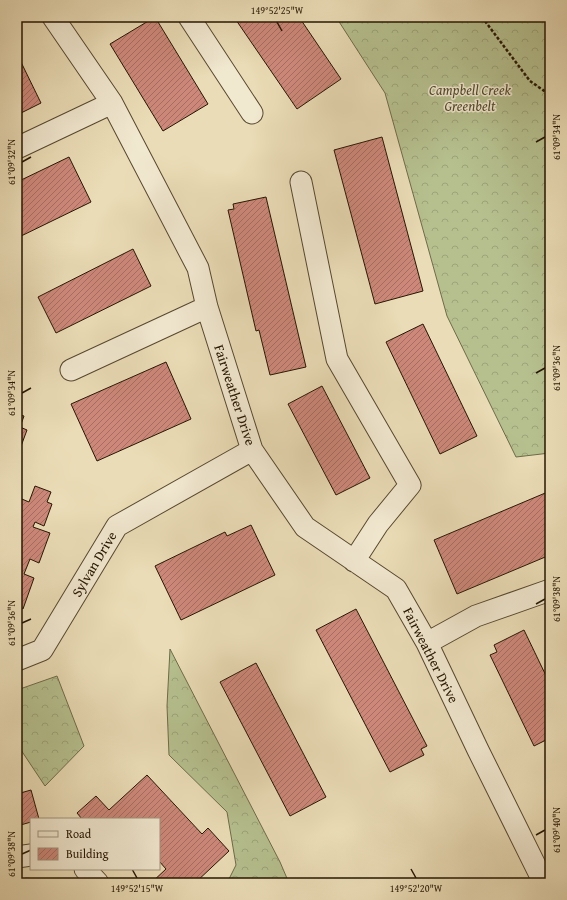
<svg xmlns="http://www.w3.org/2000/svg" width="567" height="900" font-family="'Gentium Book Plus',serif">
	<defs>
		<pattern id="forest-crowns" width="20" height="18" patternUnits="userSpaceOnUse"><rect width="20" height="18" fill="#b6c08f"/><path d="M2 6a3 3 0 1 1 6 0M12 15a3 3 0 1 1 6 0" fill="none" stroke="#9ca47a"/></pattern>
		<pattern id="building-hatch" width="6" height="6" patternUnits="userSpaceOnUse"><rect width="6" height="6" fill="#cd887a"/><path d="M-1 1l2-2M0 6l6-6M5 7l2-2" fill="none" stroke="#a66e62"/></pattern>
	</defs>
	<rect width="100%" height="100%" fill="#eadcb6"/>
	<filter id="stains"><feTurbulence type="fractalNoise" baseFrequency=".005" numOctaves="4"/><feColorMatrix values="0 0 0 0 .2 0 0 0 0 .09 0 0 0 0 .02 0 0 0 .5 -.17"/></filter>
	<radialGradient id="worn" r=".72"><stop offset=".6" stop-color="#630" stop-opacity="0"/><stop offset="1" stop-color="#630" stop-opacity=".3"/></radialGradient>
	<path fill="#b6c08f" stroke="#6e6b48" d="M26,878L65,882L66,883H17V881Z"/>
	<path fill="url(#forest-crowns)" stroke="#6e6b48" d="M336,17H550V453L516,457L447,316L385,93Z
		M170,649L280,862L289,883H227L236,865L227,812L169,755L167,706Z
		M57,676L84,746L45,786L17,744V690Z"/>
	<path fill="url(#building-hatch)" stroke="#251602" d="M155,17L208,104L163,131L110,44Z
		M240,17H299L341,79L297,109L236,20Z
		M19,58L41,103L17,115V59Z
		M382,137L423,291L375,304L334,150Z
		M69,157L91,202L17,238V182Z
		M266,197L306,367L270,375L259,330L256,331L228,210L234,209L233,204Z
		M133,249L151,286L56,333L38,297Z
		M423,324L477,436L440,454L386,342Z
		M166,362L191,419L97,461L71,404Z
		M322,386L370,478L336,495L288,404Z
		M17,414L24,416L20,427L27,430L17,457Z
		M35,486L51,492L47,502L52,504L44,526L35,522L33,527L50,533L39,563L30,559L24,574L34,578L23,609L17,606V497L29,502Z
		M550,491V555L457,594L434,540Z
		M251,525L275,575L181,620L155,566L225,532L227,536Z
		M356,609L427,746L421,749L424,755L390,772L316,630Z
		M524,630L550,684V738L534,746L490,655L497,652L494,645Z
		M256,663L326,797L290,816L220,682Z
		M147,775L202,834L208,828L229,851L195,883H151L166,869L159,861V819H82L77,813L96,796L109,810Z
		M31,790L39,819H31V822L17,826V794Z"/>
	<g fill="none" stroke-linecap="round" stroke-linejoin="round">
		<defs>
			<path id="minor" d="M53,17L112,103L198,268L207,307L252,450L305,527L396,589L427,643L478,750L544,883
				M189,17L252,113
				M17,148L112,103
				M301,182L337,359L410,485L378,524L354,561
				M71,370L207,307
				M427,643L476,616L550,590
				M17,660L42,650L117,526L252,450
				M17,857L31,855
				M85,869L98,883"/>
		</defs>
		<use href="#minor" stroke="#56482f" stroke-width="23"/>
		<path stroke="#251602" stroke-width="2.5" stroke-dasharray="3 2" stroke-linecap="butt" d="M482,17L530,81L550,95"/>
		<use href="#minor" stroke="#f1e8d0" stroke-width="21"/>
	</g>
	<path fill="none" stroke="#251602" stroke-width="1.5" d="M277,22L282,31M536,142L545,137M22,162L31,157M536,373L545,368M22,393L31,388M536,604L545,599M22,623L31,619M536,835L545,830M22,854L31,850M132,869L137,878M411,869L416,878"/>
	<g text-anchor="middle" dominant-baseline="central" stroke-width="3" stroke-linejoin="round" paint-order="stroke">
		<g font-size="14" font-style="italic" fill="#50492c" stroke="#f1e8d0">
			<text x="470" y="90">Campbell Creek<tspan x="470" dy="16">Greenbelt</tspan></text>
		</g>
		<g font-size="14" fill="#251602" stroke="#f1e8d0">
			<text transform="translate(235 395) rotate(72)">Fairweather Drive</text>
			<text transform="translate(94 564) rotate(-59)">Sylvan Drive</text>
			<text transform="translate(431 655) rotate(63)">Fairweather Drive</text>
		</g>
	</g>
	<rect width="567" height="900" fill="none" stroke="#eadcb6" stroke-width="44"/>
	<rect x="30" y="818" width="130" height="52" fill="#f1e8d0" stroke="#9f947e"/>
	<rect x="38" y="831" width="20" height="6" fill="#f1e8d0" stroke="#9f947e"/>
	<text x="66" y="838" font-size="12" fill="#251602">Road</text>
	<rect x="38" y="848" width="20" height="12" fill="url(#building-hatch)" stroke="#9f947e"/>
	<text x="66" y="858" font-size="12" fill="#251602">Building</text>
	<rect x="22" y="22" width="523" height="856" fill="none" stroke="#251602" stroke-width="1.5"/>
	<g font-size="10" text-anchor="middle" fill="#251602">
		<text x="277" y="14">149°52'25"W</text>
		<text transform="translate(556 137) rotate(-90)" y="4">61°09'34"N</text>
		<text transform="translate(11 162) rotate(-90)" y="4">61°09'32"N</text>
		<text transform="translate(556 368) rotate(-90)" y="4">61°09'36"N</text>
		<text transform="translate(11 393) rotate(-90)" y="4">61°09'34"N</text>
		<text transform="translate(556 599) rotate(-90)" y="4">61°09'38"N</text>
		<text transform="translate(11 623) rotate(-90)" y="4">61°09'36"N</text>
		<text transform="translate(556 830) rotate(-90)" y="4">61°09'40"N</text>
		<text transform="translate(11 854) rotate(-90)" y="4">61°09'38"N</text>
		<text x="137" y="892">149°52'15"W</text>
		<text x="416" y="892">149°52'20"W</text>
	</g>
	<rect width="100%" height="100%" filter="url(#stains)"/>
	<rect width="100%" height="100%" fill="url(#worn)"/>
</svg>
